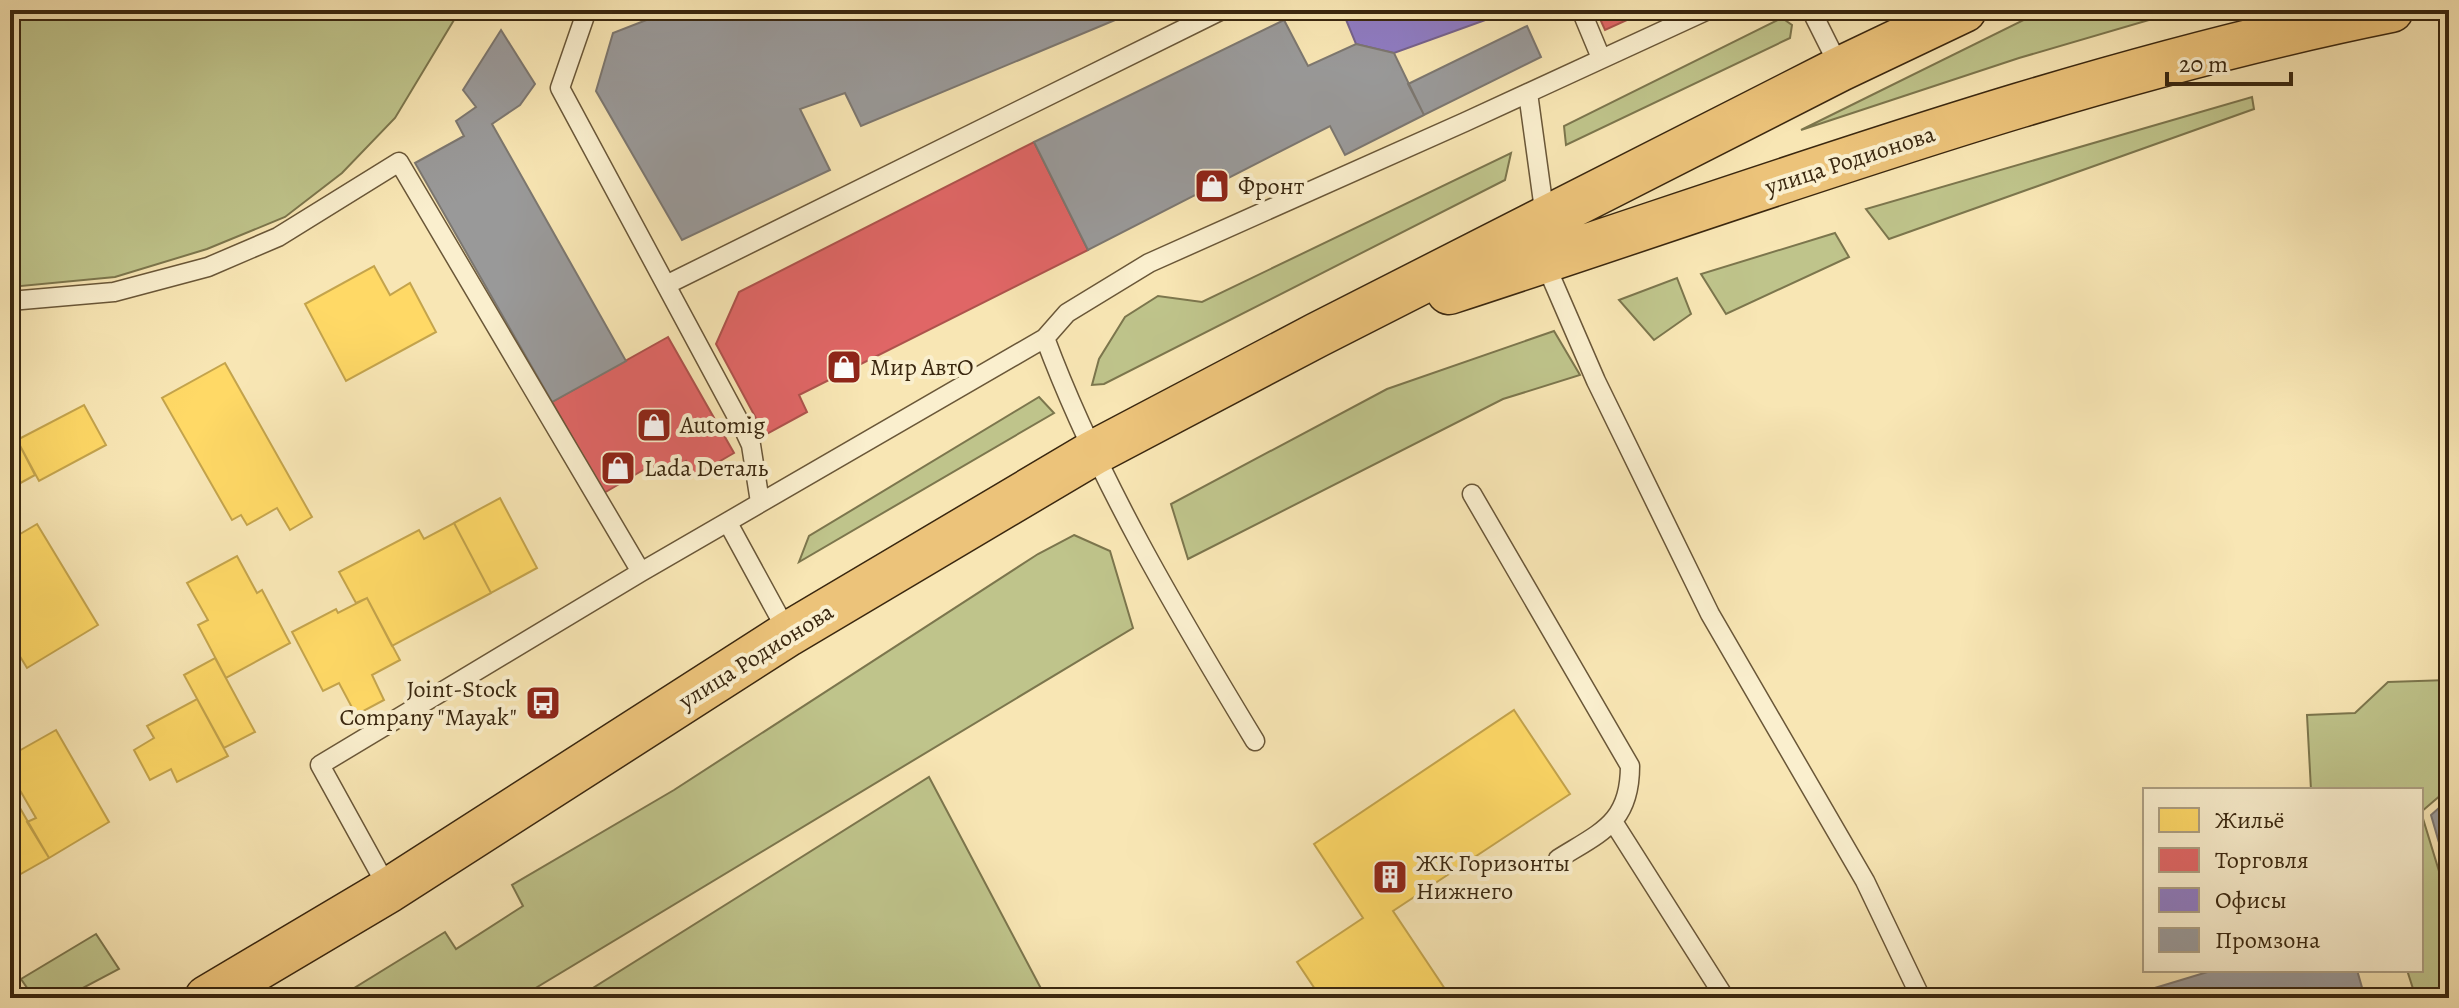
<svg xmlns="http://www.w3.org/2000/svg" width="2459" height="1008" font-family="Alegreya,serif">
	<rect width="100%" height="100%" fill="#f8e6b4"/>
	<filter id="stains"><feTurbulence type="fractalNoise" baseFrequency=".0025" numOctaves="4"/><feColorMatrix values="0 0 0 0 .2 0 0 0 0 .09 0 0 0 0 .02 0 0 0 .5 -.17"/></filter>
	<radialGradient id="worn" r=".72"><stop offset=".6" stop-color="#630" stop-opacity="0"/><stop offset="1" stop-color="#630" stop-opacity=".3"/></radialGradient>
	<path fill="#bfc48b" stroke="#7c764d" stroke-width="2" d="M10,10H460L395,118L342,173L285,217L207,249L115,277L11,287Z
		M2044,10H2183L2019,58L1801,130Z
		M1782,18L1792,25L1790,38L1566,145L1564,126Z
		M2252,97L2254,109L1889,239L1866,209Z
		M1511,153L1505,180L1104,384L1092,385L1099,359L1125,317L1158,296L1202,302Z
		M1835,233L1849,257L1726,314L1701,274Z
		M1677,278L1691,314L1654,340L1619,300Z
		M1554,331L1580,375L1503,399L1188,559L1171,504L1387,389Z
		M1039,397L1054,413L799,562L809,536Z
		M1074,535L1110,551L1133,628L519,998H338L445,932L456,949L523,906L512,885L674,790L1038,554Z
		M2448,680L2449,788L2421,812L2449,904V998H2416L2407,970H2421V790H2311L2307,715L2355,713L2388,682Z
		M929,777L1046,998H577Z
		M96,934L119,969L64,998H34L21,979Z"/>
	<path fill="#ffd966" stroke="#c4a44c" stroke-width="2" d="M374,266L390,295L410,283L436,332L346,381L305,304Z
		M225,363L312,517L290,530L277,508L247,525L241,515L232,520L162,398Z
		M84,405L106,445L39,481L17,440Z
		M14,434L35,475L15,486L10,476V436Z
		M500,498L537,568L491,593L454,523Z
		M454,523L491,593L392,646L367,598L356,603L339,572L419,530L424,539Z
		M37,524L98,625L27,668L10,640V540Z
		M237,556L257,593L262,590L290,643L226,678L198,625L208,620L187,583Z
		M367,598L400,660L372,675L384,700L356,715L339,683L323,691L292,632L336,609L338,613Z
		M215,658L255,732L224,748L184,675Z
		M197,699L228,756L177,782L171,769L150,780L134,750L154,738L147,726Z
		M1514,710L1570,794L1393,911L1451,998H1321L1297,962L1363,918L1314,844Z
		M56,730L109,822L49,858L27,822L36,818L10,773V756Z
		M13,796L49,858L10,880V798Z"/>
	<path fill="#e06666" stroke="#ae534c" stroke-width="2" d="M1596,10H1623L1627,20L1605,30Z
		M1034,142L1088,250L799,395L807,412L765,435L716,344L739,292Z
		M668,337L734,453L694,476L686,461L657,478L650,466L604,493L552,402Z"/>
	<path fill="#8e7cc3" stroke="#75628d" stroke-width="2" d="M1342,10H1513L1394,53L1356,44Z"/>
	<path fill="#999" stroke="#7c7770" stroke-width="2" d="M672,10H1139L861,126L845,93L800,109L830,170L682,240L596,91L613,33Z
		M1284,20L1308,66L1356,44L1394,53L1424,115L1345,155L1330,126L1088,250L1034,142Z
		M1527,26L1541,57L1424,115L1408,84Z
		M501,30L535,84L520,105L492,124L626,361L552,402L415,163L464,136L456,121L476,107L463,90Z
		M2449,799V877L2431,815Z
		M2214,970H2357L2365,998H2136L2135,994Z"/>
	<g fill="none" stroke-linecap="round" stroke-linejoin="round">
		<defs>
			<path id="lane" d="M587,10L560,88L745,432L751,445L760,502
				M1581,10L1601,58
				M1811,10L1840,68
				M1528,93L1545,217
				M1544,261L1596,381L1710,614L1865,881L1921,998
				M666,285L1222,10
				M10,301L114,292L208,267L278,237L399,162L641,572
				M1472,494L1630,766C1630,823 1601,832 1558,859
				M728,523L788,633
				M1255,741C1178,614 1097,478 1045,338L1067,313L1149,263L1465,122L1708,10
				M1614,823L1725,998
				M389,890L320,765L641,572L1045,338"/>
			<path id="primary" d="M1449,292C1760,191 2069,75 2391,10
				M207,998L389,890L788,634L1093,453L1317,335L1840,69L1964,10"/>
		</defs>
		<use href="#lane" stroke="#6a5738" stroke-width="21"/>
		<use href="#primary" stroke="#3a270f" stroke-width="47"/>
		<use href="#lane" stroke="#faefce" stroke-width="18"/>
		<use href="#primary" stroke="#ecc37a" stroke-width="44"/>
	</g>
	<defs>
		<symbol id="shop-square" viewBox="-11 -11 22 22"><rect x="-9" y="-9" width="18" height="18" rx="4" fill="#8f2418" stroke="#faefce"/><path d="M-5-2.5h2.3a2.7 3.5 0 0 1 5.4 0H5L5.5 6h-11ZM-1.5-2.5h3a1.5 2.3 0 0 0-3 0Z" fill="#fff"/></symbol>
		<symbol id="bus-square" viewBox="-11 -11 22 22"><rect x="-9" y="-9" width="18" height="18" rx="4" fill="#8f2418" stroke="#faefce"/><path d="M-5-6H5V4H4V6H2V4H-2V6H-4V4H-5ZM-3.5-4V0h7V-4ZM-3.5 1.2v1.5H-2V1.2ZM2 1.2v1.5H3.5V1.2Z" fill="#fff"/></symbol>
		<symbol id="building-square" viewBox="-11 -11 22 22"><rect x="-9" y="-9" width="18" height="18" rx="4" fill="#8f2418" stroke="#faefce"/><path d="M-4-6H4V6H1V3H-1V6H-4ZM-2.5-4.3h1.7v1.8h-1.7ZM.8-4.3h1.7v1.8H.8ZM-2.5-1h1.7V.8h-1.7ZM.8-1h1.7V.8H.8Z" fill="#fff"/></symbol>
	</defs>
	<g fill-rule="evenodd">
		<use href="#shop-square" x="1192" y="166" width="40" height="40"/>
		<use href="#shop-square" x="824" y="347" width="40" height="40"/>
		<use href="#shop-square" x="634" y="405" width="40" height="40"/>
		<use href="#shop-square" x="598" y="448" width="40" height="40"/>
		<use href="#bus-square" x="523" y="683" width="40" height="40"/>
		<use href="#building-square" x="1370" y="857" width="40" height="40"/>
	</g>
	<g text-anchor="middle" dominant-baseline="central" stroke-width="8" stroke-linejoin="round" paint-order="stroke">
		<g font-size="24" fill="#3a270f" stroke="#faefce">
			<text transform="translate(1850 160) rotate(-18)">улица Родионова</text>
			<text transform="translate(756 656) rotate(-32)">улица Родионова</text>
		</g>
		<g font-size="24" fill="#3a270f" stroke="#faefce" text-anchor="start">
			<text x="1238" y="186">Фронт</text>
			<text x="870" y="367">Мир АвтО</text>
			<text x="680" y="425">Automig</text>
			<text x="644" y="468">Lada Dеталь</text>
			<text x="517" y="689" text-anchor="end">Joint-Stock<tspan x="517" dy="28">Company "Mayak"</tspan></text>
			<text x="1416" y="863">ЖК Горизонты<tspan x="1416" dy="28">Нижнего</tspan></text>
		</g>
	</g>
	<rect width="2459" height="1008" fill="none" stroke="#f8e6b4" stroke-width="40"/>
	<rect x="12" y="12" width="2435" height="984" fill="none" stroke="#3a270f" stroke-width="4"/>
	<rect x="20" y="20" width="2419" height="968" fill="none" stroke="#3a270f" stroke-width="2"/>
	<rect x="2143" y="788" width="280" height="184" fill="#faefce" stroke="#ad9f82" stroke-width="2"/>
	<rect x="2159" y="808" width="40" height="24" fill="#ffd966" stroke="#ad9f82" stroke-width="2"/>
	<text x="2215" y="828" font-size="24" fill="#3a270f">Жильё</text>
	<rect x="2159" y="848" width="40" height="24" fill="#e06666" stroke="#ad9f82" stroke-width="2"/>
	<text x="2215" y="868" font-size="24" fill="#3a270f">Торговля</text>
	<rect x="2159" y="888" width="40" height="24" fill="#8e7cc3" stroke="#ad9f82" stroke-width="2"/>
	<text x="2215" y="908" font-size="24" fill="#3a270f">Офисы</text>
	<rect x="2159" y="928" width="40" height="24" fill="#999999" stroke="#ad9f82" stroke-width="2"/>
	<text x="2215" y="948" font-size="24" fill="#3a270f">Промзона</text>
	<path d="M2167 72v12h124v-12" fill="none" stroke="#3a270f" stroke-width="4"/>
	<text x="2179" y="72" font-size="24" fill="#3a270f" stroke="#faefce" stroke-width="6" paint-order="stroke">20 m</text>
	<rect width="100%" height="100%" filter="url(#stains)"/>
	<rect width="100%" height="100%" fill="url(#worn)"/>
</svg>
